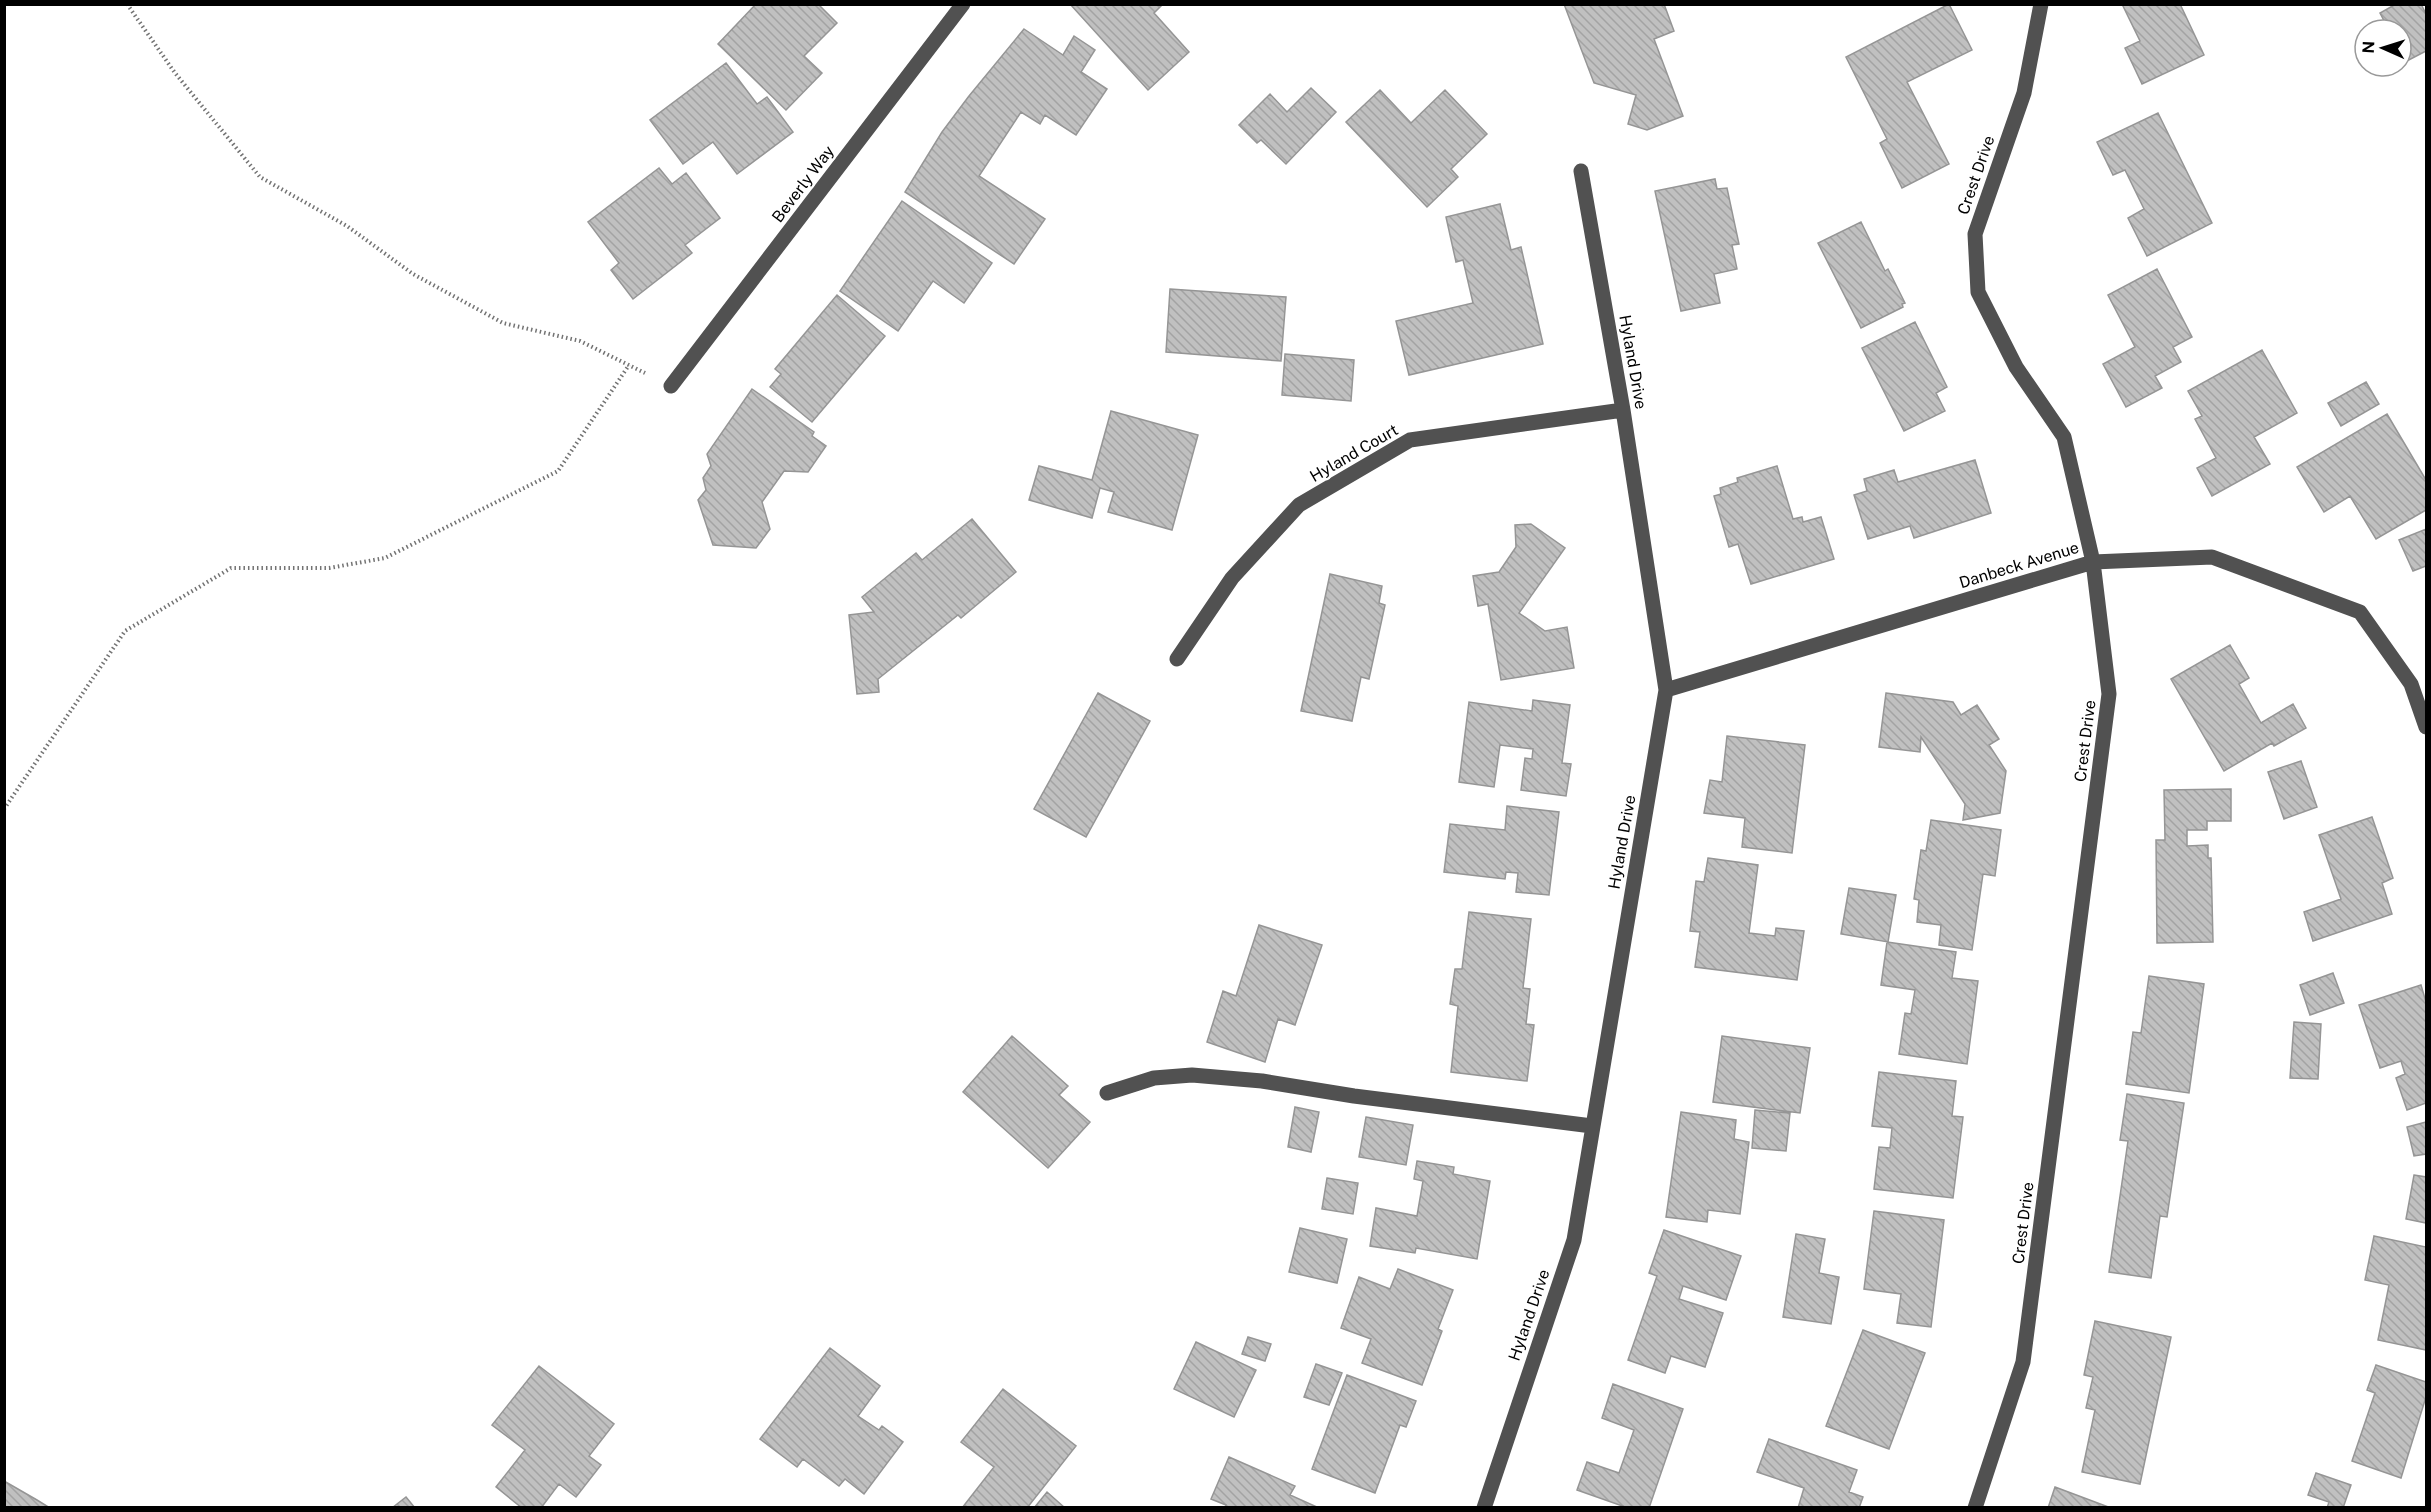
<svg xmlns="http://www.w3.org/2000/svg" width="2431" height="1512" font-family="'Public Sans',sans-serif">
	<defs>
		<pattern id="building-back-hatch" width="6" height="6" patternUnits="userSpaceOnUse" patternTransform="scale(1.5)"><rect width="6" height="6" fill="#c0c0c0"/><path d="M-1 5l2 2M0 0l6 6M5-1l2 2" fill="none" stroke="#a3a3a3"/></pattern>
	</defs>
	<rect width="100%" height="100%" fill="#fff"/>
	<path fill="url(#building-back-hatch)" stroke="#959595" stroke-width="1.5" d="M756,4H818L837,23L804,56L822,73L786,110L718,44Z
		M1070,4H1163L1154,13L1189,52L1148,90Z
		M1564,4H1664L1674,31L1654,39L1683,116L1647,130L1628,124L1636,95L1594,83Z
		M1949,4L1972,50L1907,82L1949,164L1902,188L1880,143L1887,139L1846,57Z
		M2122,4H2180L2204,55L2142,84L2125,48L2140,41Z
		M2396,4H2421L2426,14V51L2405,62L2401,54V30H2389L2380,13Z
		M1024,29L1063,55L1074,36L1095,50L1081,72L1107,89L1076,135L1045,115L1040,124L1021,112L979,176L1045,219L1014,264L905,192L942,132L969,96Z
		M726,63L757,104L767,97L793,132L737,174L713,142L683,164L650,120Z
		M1311,88L1336,112L1286,164L1261,140L1257,143L1239,125L1270,94L1287,112Z
		M1380,90L1411,123L1445,90L1487,134L1451,169L1458,177L1427,207L1346,122Z
		M2158,113L2212,223L2147,256L2128,218L2144,209L2125,170L2113,175L2097,142Z
		M659,168L672,184L686,173L720,218L685,245L692,253L633,299L611,270L619,263L588,222Z
		M1715,179L1717,189L1727,188L1739,244L1732,245L1737,269L1714,274L1720,303L1681,311L1655,191Z
		M902,201L992,263L964,303L933,281L898,331L840,291Z
		M1500,204L1511,250L1521,247L1543,344L1409,375L1396,321L1473,303L1463,260L1456,262L1446,217Z
		M1861,222L1885,271L1888,269L1905,303L1902,304L1903,307L1861,328L1818,243Z
		M2157,269L2192,337L2173,347L2181,362L2155,376L2162,388L2126,407L2103,364L2135,347L2108,295Z
		M1170,289L1286,297L1281,361L1166,352Z
		M837,295L885,336L812,422L770,387L781,374L775,369Z
		M1915,322L1947,387L1936,393L1945,411L1904,431L1862,348Z
		M2262,350L2297,413L2254,437L2270,464L2212,496L2197,468L2216,458L2195,419L2202,416L2188,391Z
		M1285,354L1354,360L1351,401L1282,395Z
		M2366,382L2379,404L2341,426L2328,403Z
		M752,389L814,432L812,436L826,446L808,472L784,471L762,502L770,529L756,548L713,545L698,500L706,490L703,478L711,466L707,454Z
		M1111,411L1198,435L1172,530L1108,512L1114,492L1100,488L1092,518L1029,500L1039,466L1092,480Z
		M2387,414L2426,480V510L2376,539L2350,496L2324,512L2297,467Z
		M1975,460L1991,513L1914,538L1910,526L1868,539L1854,495L1867,491L1864,479L1894,470L1898,482Z
		M1777,466L1793,519L1802,517L1803,522L1821,517L1834,559L1751,584L1738,544L1729,547L1714,496L1721,494L1720,488L1738,482L1737,478Z
		M972,519L1016,572L961,618L958,615L878,679L879,692L857,694L849,615L874,612L862,597L916,553L922,560Z
		M1531,524L1565,548L1519,613L1545,631L1567,627L1574,668L1501,680L1488,604L1478,606L1473,576L1499,572L1516,547L1515,525Z
		M2426,529V566L2413,571L2399,540Z
		M1330,574L1382,586L1379,603L1385,605L1369,679L1361,677L1352,721L1301,711Z
		M2230,645L2249,678L2239,684L2261,723L2293,704L2306,728L2274,746L2272,743L2224,771L2171,679Z
		M1098,693L1150,721L1086,837L1034,809Z
		M1886,693L1953,702L1961,715L1977,705L1999,739L1989,745L2006,771L2000,813L1963,820L1965,804L1921,737L1920,752L1879,747Z
		M1533,700L1570,705L1562,763L1571,764L1566,796L1521,790L1525,758L1532,759L1533,749L1500,745L1494,787L1459,782L1469,702L1532,711Z
		M1727,736L1805,745L1792,853L1742,847L1745,818L1704,813L1710,780L1722,782Z
		M2301,761L2317,807L2284,819L2268,772Z
		M2231,789V821H2207V830H2187V846L2208,845V858H2211L2213,942L2157,943L2156,840H2165L2164,790Z
		M1507,806L1559,812L1549,895L1516,892L1518,873L1506,872L1505,879L1444,872L1450,824L1505,830Z
		M2372,817L2393,878L2382,883L2392,914L2313,941L2304,912L2341,899L2319,835Z
		M1931,820L2001,830L1995,876L1983,874L1972,950L1939,945L1941,925L1917,922L1919,900L1914,899L1921,850L1926,851Z
		M1708,858L1758,865L1749,933L1775,936L1776,928L1804,931L1797,980L1695,967L1700,932L1690,931L1696,881L1704,882Z
		M1849,888L1896,895L1888,942L1841,934Z
		M1469,912L1531,919L1523,988L1530,989L1526,1024L1534,1025L1527,1081L1451,1072L1458,1006L1450,1004L1455,969H1462Z
		M1259,925L1322,945L1295,1025L1278,1019L1265,1062L1207,1042L1223,991L1236,996Z
		M1887,942L1956,952L1952,978L1978,981L1967,1064L1899,1054L1905,1013L1911,1014L1915,990L1881,985Z
		M2333,973L2344,1003L2310,1015L2300,985Z
		M2149,976L2204,984L2189,1093L2126,1084L2133,1032L2141,1033Z
		M2421,985L2426,1002V1103L2407,1110L2396,1078L2405,1074L2401,1061L2380,1068L2359,1005Z
		M2294,1022L2321,1024L2318,1079L2290,1078Z
		M1012,1036L1068,1086L1059,1095L1090,1122L1048,1168L963,1092Z
		M1722,1036L1810,1048L1800,1113L1713,1102Z
		M1879,1072L1956,1081L1952,1116L1963,1117L1953,1198L1874,1189L1879,1147L1890,1148L1892,1128L1872,1126Z
		M2127,1094L2184,1103L2167,1217L2160,1216L2151,1278L2109,1272L2128,1141L2120,1140Z
		M1295,1107L1319,1112L1311,1152L1288,1147Z
		M1755,1110L1790,1113L1786,1151L1752,1148Z
		M1681,1112L1736,1120L1734,1139L1749,1142L1740,1214L1708,1210L1707,1222L1666,1217Z
		M1366,1117L1413,1125L1406,1165L1359,1157Z
		M2426,1122V1154L2414,1156L2407,1127Z
		M1417,1161L1454,1167L1453,1174L1490,1181L1477,1259L1416,1248L1415,1253L1370,1246L1376,1208L1417,1216L1423,1181L1414,1179Z
		M2414,1175L2426,1177V1223L2406,1219Z
		M1327,1178L1358,1183L1353,1214L1322,1209Z
		M1874,1211L1944,1220L1931,1327L1897,1323L1901,1294L1864,1289Z
		M1300,1228L1347,1239L1337,1283L1289,1272Z
		M1664,1230L1741,1256L1726,1300L1683,1286L1679,1299L1723,1313L1705,1367L1671,1356L1665,1373L1628,1360L1657,1276L1649,1273Z
		M1796,1234L1825,1239L1819,1273L1839,1277L1831,1324L1783,1317Z
		M2374,1236L2426,1247V1350L2378,1340L2389,1285L2365,1280Z
		M1398,1269L1453,1290L1438,1329L1442,1331L1422,1385L1362,1363L1371,1339L1341,1328L1359,1277L1390,1289Z
		M2095,1321L2171,1337L2140,1484L2082,1472L2095,1410L2086,1408L2093,1377L2084,1375Z
		M1863,1330L1925,1353L1889,1449L1826,1426Z
		M1248,1337L1271,1344L1265,1361L1242,1354Z
		M1196,1342L1256,1370L1234,1417L1174,1389Z
		M830,1348L880,1386L858,1416L879,1430L882,1426L903,1442L864,1494L845,1479L839,1486L803,1459L797,1467L760,1439Z
		M1316,1364L1342,1373L1329,1405L1304,1397Z
		M2376,1365L2426,1382V1397L2401,1478L2352,1461L2375,1393L2367,1390Z
		M539,1366L614,1424L589,1456L601,1465L576,1497L559,1484L541,1508H522L496,1487L525,1450L492,1425Z
		M1347,1375L1416,1401L1406,1427L1400,1425L1375,1493L1312,1469Z
		M1613,1384L1683,1409L1649,1508H1628L1577,1490L1587,1462L1619,1473L1634,1430L1602,1418Z
		M1003,1389L1076,1446L1027,1508H962L994,1467L961,1442Z
		M1769,1439L1857,1470L1849,1492L1863,1497L1859,1508H1798L1804,1488L1757,1472Z
		M1229,1457L1295,1486L1290,1495L1319,1508H1225L1226,1505L1211,1499Z
		M2316,1473L2351,1485L2343,1508H2327L2329,1502L2308,1495Z
		M4,1481L37,1500L50,1508H4Z
		M2055,1487L2111,1508H2048Z
		M1047,1492L1065,1508H1034Z
		M406,1497L415,1508H392Z"/>
	<g fill="none" stroke-linecap="round" stroke-linejoin="round">
		<path stroke="#737373" stroke-width="4" stroke-dasharray="1.5 3" stroke-linecap="butt" d="M127,4L175,73L260,177L347,226L413,274L503,323L580,341L645,373
			M4,809L125,631L231,568H329L385,558L558,471L629,365"/>
		<path stroke="#515151" stroke-width="15" d="M671,386L963,4
			M1177,659L1232,578L1299,505L1410,440L1623,410
			M1666,690L2093,562L2212,557L2360,612L2411,684L2426,727
			M1107,1093L1154,1078L1192,1075L1262,1081L1354,1096L1592,1126
			M1484,1508L1574,1240L1666,690L1623,410L1581,171
			M1975,1508L2023,1362L2109,694L2093,562L2064,437L2016,367L1978,292L1975,234L2024,93L2041,4"/>
	</g>
	<g text-anchor="middle" dominant-baseline="central" stroke-width="4.5" stroke-linejoin="round" paint-order="stroke">
		<g font-size="16" fill="#000" stroke="#fff">
			<text transform="translate(1976 175) rotate(-71)">Crest Drive</text>
			<text transform="translate(803 184) rotate(-53)">Beverly Way</text>
			<text transform="translate(1633 362) rotate(80)">Hyland Drive</text>
			<text transform="translate(1354 453) rotate(-30)">Hyland Court</text>
			<text transform="translate(2019 565) rotate(-17)">Danbeck Avenue</text>
			<text transform="translate(2085 741) rotate(-83)">Crest Drive</text>
			<text transform="translate(1622 842) rotate(-80)">Hyland Drive</text>
			<text transform="translate(2023 1223) rotate(-83)">Crest Drive</text>
			<text transform="translate(1529 1315) rotate(-71)">Hyland Drive</text>
		</g>
	</g>
	<rect width="2431" height="1512" fill="none" stroke="#000000" stroke-width="12"/>
	<g transform="translate(2383 48) rotate(273)"><circle r="28" fill="#ffffff" stroke="#999999" stroke-width="1.5"/>
	<path d="M0-4.5L10 22L0 15L-10 22Z" fill="#000000"/>
	<text y="-9" font-size="16" font-weight="bold" text-anchor="middle" fill="#000000">N</text>
	</g>
</svg>
